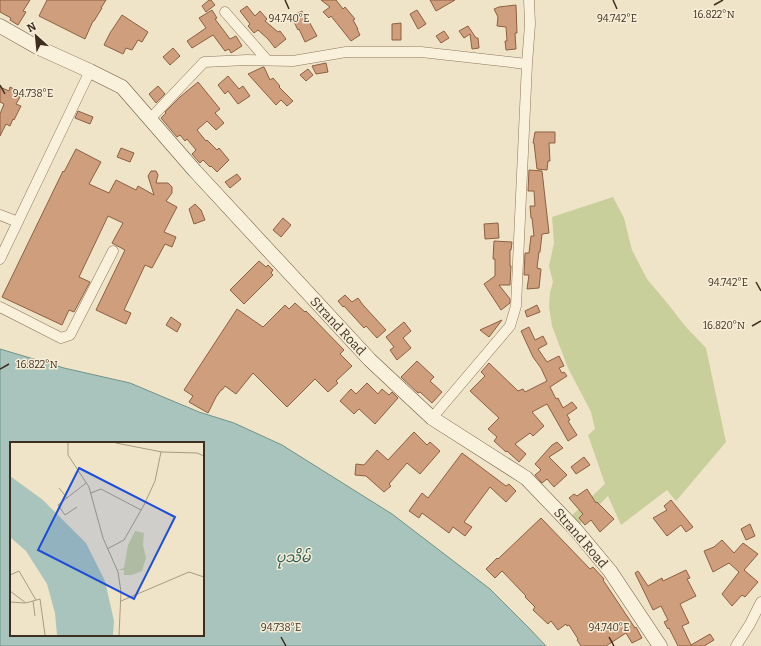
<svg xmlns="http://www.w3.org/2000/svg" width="761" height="646" font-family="Bitter,'Noto Sans Myanmar',serif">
	<rect width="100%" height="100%" fill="#f0e4c8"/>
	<path fill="#c9cf9b" d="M613,197L624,218L632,250L647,279L668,304L685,326L706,348L726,442L676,501L667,490L621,525L608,496L575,529L567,520L605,484L588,435L595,429L591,412L568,368L552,326L549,307L550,292L553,282L549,266L554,243L552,217Z"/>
	<path fill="#a9c4bc" stroke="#6f938a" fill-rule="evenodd" d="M0,349L64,368L130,383L199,412L234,423L282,445L392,514L490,589L528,627L546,646H0ZM11,443H203V635H11Z"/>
	<path fill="#cf9f7d" stroke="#8d5f41" d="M0,0H30L23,11L26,12L18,25L10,20L11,18L0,12Z
		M47,0H106L101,8H102L94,21H93L85,39L39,16Z
		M209,0H211L215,5L206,12L202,6Z
		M321,0H336L343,9L345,7L355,19L353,20L358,29H357L360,35L351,41L331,16L329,18L323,12L330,7Z
		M430,0H455L436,11Z
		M516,5L517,33H515L516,49L506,50L505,41H507L506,27L497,26L498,17L494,9L499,7Z
		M247,6L255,16L260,11L267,19L265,21L278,32L280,31L286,39L275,48L268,39L258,30L254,33L248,26L250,24L240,11Z
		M212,10L217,18L215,19L230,39L236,36L242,46L231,53L229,49L225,51L213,35L192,48L187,41L206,28L199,18Z
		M417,10L426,24L418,29L410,14Z
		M302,11L305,19L307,18L317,36L305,42L299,29L298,30L294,22L293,23L290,17Z
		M122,15L148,32L142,42L138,40L132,50L126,48L123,54L104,45L110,33Z
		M401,23V40H392V24Z
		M468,26L476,38H478L479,48L472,49L470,34L464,38L459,31Z
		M444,31L449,38L441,43L436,36Z
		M173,48L180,56L170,65L163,57Z
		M326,63L328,72L316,74L312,66Z
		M263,67H264L270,80L273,78L280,86L279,87L293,101L287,106L281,100L276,105L248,74Z
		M308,69L313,75L306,81L300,75Z
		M228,76L239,89L243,86L250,96L238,104L228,91L225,94L218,85Z
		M198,82L220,109L215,113L224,123L216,130L207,121L197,130L206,141L207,140L217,150L219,148L229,160L217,172L211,166L210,167L203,160L200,163L192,154L196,150L187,139L185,141L180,135L177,137L161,118L166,113L165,112L180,97Z
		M158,86L165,94L156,103L149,94Z
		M0,87L9,91L10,87L18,91L16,95L20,97L16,104L21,106L14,120L13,119L10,126L6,124L0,136V114L4,104L0,102Z
		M78,111L93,117L90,124L75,118Z
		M535,132H555V143H549L550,161H548L547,170L537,169L534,143H533Z
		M121,148L134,153L130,162L117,157Z
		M76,149L101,162L89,184L109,193L116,180L136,190L138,186L154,195L148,176L151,171H156L158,175L156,183H168L172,187V193L166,201L177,207L164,232L176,237L172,247L165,244L152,268L145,265L124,310L131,313L126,324L96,310L125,250L112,243L123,223L108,216L79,277L90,282L74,312L69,310L62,325L2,297L63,171L64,172Z
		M529,170L542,171L549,233L542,234L540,252H539L537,268L541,269L539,288L527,289L529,275H524L525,253H529L531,236H534L532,218H531L530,206H535L534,191H528Z
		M237,174L241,179L230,188L225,182Z
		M195,204L201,210L205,220L194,224L189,209Z
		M283,218L291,225L281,237L273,230Z
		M498,223L499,238L485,239L484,224Z
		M494,241L512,242L511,250H510V266H511L510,285H499L510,299V303L501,310L484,284L495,276V259H493Z
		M259,261L266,267L268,265L273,270L271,273L273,275L244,304L230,290Z
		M345,295L352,302L358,298L363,305L386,330L377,338L366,326L364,328L344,306L343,307L338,301Z
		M295,303L305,312L306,311L344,350L340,354L352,366L336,381L338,383L328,392L315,379L287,407L253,373L236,394L225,386L222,390H221L216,397L208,413L189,402L193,396L184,390L237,309L263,327L285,305L289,309Z
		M537,305L540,312L527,317L525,311Z
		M171,317L181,324L177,332L166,325Z
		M502,320L489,337L480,330Z
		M404,322L411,331L403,338L411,348L397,360L390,350L394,347L386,337Z
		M529,327L535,340L543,336L547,344L538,349L547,362L559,356L564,366L559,368L562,373L564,372L567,376L550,387L556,399L558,398L563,408L572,402L577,408L567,415L570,420L568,421L577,435L568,441L547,404L532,412L544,426L533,436L530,433L515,444L526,454L519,462L507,451L506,452L494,441L497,437L488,429L499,418L470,391L485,376L481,372L489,363L518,391L523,389L525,392L547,381L541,368L533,357L521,331Z
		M417,361L434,377L430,381L442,392L432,403L420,392L418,393L401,377Z
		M367,383L378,394L382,389L389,395L392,392L398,398L375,424L359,409L354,414L340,401L351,389L356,394Z
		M414,432L427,445L430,442L440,451L420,474L407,463L389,484L391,486L384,492L366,476L355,475L356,464L364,465L377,450L388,460Z
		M557,442L563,448L549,457L567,475L554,487L547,479L542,483L535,475L541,470L535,464L552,445Z
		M462,453L506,486L509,484L516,491L506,502L490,487L464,522L472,527L465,536L453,527L449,533L422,513L419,518L409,511L422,493L428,498Z
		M584,457L590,465L576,474L571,467Z
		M587,489L596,503L597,502L614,519L600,532L591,520L585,525L579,518L583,514L569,498L574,494L577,496Z
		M671,500L693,527L686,532L681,525L667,536L653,518L667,510L664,506Z
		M541,518L590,569L593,567L604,579L603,580L635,628L636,627L642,638L632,643L626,633L606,646H581L577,640L578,639L569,625L567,626L566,624L558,630L551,621L548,624L533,610L535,607L525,597L526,596L502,571L495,578L486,569L497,558L498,559Z
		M750,524L755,536L746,540L741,529Z
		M722,540L734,553L743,543L758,554L744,570L758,582L745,597L742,595L732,606L722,594L739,572L729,563L713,572L704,551L714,547Z
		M686,570L690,578L687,579L696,596L680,604L689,623L682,626L691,645L710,634L714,640L704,646H678L669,628L668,629L664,622L668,620L661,606L653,610L635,573L638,571L648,586L662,578L663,581Z"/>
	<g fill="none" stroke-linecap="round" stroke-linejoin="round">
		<defs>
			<path id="street" d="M225,12L267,60
				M150,119L204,62L247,60L293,61L346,52H421L527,64
				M0,215L18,222
				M0,259L90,71
				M0,307L61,338L70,335L113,251
				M432,418L510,326L516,306L527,64L530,24L529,0
				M736,646L750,624L761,602"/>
			<path id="secondary" d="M0,26L37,47L90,71L122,87L195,171L370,360L432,418L526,478L575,529L610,571L660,646"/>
		</defs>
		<use href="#street" stroke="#8d765c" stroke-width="11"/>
		<use href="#secondary" stroke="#6f573f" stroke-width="15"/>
		<use href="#street" stroke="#faf1dc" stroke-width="10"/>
		<use href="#secondary" stroke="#faf1dc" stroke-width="14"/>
	</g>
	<path fill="none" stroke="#3d2e20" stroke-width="1.5" d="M285,0L289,9M613,0L617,9M714,5L723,0M0,85L5,94M756,282L761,291M752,326L761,321M0,369L9,364M281,637L286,646M609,637L614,646"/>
	<g text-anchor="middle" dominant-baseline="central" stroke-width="3" stroke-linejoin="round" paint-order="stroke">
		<g font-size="13" fill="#3d2e20" stroke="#f7eed8">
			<text transform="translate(338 326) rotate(47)">Strand Road</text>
			<text transform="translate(581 538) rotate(49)">Strand Road</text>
		</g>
		<g font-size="14" font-style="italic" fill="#2f5d5a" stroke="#f7eed8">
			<text x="293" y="557">ပုသိမ်</text>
		</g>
	</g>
	<g transform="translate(10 442)">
		<rect width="194" height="194" fill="#f0e4c8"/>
		<path d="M125,89L134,91L133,103L136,116L132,129L122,133H114V128H107L114,126L118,103Z" fill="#c9cf9b"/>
		<path d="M0,34L33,58L76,101L95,139L104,179L103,193H47L45,171L37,142L16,109L0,95Z" fill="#a9c4bc"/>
		<path fill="none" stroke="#a89b85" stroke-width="1" d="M58,1V13L79,45L93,96L108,130L111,150L109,193M106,1L152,10L187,11L194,14M49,46L57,56M81,51L91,47L131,68M67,65L55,73L48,63L76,41M97,107L114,98L134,63L145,39L151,10M0,133L9,129L26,158M0,149L16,161L30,157L35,193M23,159L25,174M111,159L179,130L194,135M0,160L15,161"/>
		<path fill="#1d4ed8" fill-opacity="0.15" stroke="#1d4ed8" stroke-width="2" d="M69,26L165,75L124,157L28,108Z"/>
		<rect width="194" height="194" fill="none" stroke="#3d2e20" stroke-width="2"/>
	</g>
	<g font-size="10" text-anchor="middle" fill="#3d2e20" stroke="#f7eed8" stroke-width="3" stroke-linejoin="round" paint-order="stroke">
		<text x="714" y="18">16.822°N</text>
		<text x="289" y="22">94.740°E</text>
		<text x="617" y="22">94.742°E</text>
		<text x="33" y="97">94.738°E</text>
		<text x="728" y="286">94.742°E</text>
		<text x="724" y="329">16.820°N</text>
		<text x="37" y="368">16.822°N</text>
		<text x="281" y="631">94.738°E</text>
		<text x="609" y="631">94.740°E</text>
	</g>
	<g transform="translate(36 36) rotate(333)" stroke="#f7eed8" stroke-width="3" paint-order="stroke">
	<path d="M0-3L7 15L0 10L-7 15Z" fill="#3d2e20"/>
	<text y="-6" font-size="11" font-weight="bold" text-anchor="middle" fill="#3d2e20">N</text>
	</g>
</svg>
